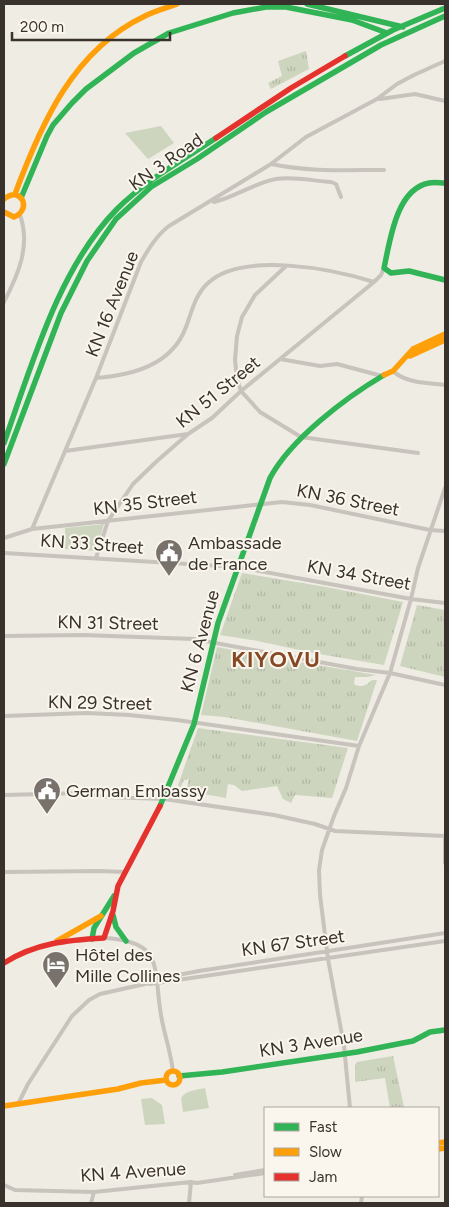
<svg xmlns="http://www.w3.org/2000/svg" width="449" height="1207" font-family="Figtree,sans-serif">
	<defs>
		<pattern id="grass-tufts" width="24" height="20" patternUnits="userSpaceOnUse" patternTransform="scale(1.25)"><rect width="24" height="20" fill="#cdd5bf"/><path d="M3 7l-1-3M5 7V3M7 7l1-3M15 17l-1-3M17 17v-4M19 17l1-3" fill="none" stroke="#b1b7a4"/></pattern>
	</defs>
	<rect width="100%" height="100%" fill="#efece4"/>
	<path fill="url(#grass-tufts)" d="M306,51L309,69L271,89L268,83L282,76L278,61Z
		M242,573L326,587L403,602L384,665L313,653L258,641L220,635Z
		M417,605L445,610V677L400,666Z
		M217,647L270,657V664L279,665L282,659L376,675L367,677H355L354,684C361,688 366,686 372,680H377L357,741L225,717L201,715Z
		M198,728L348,748L332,798L295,795L291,803L283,799L277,786L242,791L234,785L228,784L226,798L186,791L189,779L184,780L180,788L178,785Z
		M393,1056L404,1107L390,1108L385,1078L355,1082V1065L357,1062Z"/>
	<path fill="#cdd5bf" d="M161,126L174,143L148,159L125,133Z
		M104,524L96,551L65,549V528Z
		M205,1088L209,1108L183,1112L181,1098C187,1090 196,1090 205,1088Z
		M152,1098L162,1105L165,1124L145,1125L141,1099Z"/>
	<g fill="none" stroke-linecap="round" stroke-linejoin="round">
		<path stroke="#c8c3bd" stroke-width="4" d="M380,99L415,94L445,101
			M271,164C309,172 346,170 384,170
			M214,202C235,197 254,183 276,179C293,176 313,181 331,182L336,184L341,197
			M286,266L255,295L242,317L237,336L235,360L237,379L241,391L260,412L301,437L418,453
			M4,302C18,275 31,246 20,215
			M280,359L320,366L337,364L382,376
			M393,371C405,383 429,383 445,385
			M96,378C133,375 172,365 186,327C192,311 195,295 208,283C242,251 333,269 374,282
			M65,451L188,434
			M32,529L96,378L141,262C149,248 157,235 169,226L271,164L306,137L377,99L397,84L414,75L445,61
			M4,538L32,529L282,502L310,505L430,530L445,531
			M4,553L238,567L411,599L445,603
			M96,558L108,521L133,484L157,461L188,434L212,418L241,391L374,282L381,275L384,268
			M4,636L83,635L194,639L357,669L390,673L445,685
			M4,716L87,713L129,715L177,720L359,746
			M4,795L81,793L106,797L164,799L274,815L315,824L335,831L445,836
			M445,835V863
			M4,872L100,871L125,872
			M104,938C165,941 153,968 161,1015C164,1034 171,1052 173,1072
			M150,984L445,941
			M18,1104L28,1084L72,1016L89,1000L100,994L145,984L167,977L199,971L445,933
			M350,1108L344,1046L328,959L320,895L319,870L322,850L334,816L346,788L359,746L390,673L411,599L418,568L445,488
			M235,1175L265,1170
			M4,1185L15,1190L94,1192L191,1182L197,1183L265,1173
			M91,1203L94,1192
			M189,1203L191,1182
			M361,1203L362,1196"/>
		<path stroke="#30b455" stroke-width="5.5" d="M307,4L403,27
			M345,56L393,30L445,8
			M445,183C440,183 434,182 429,183C396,189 390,241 384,268L391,273L409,271L445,280
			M21,198L47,136L53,125L72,103L86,89L134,53L169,33L233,13L266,7H286L352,20L387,33
			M4,443C32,365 58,269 117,209C146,180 183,160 216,138
			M4,464L61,313L87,261L116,219L151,187L197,159L266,112L381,45L445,16
			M160,806L194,724L218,623L270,478C291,439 345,398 384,375
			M113,915L116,927L126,941
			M92,939L94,928L114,896
			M179,1076L222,1072L357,1052L413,1041L430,1032L445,1030"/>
		<path stroke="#ff9f0a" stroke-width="5.5" d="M15,194C41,124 73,50 145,16C155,11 166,8 177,4
			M4,199C22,185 32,210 14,217L4,212
			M410,356L445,340
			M384,375L393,371L413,349L445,334
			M57,941L101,916
			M166 1078a7 7 0 1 1 14 0a7 7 0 1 1-14 0Z
			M4,1106L118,1089L141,1083L166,1080
			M438,1143L445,1142
			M438,1149L445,1148"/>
		<path stroke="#e5322d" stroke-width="5.5" d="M216,138L291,88L345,56
			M4,963C35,943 68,940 104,938L113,911L118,886L160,806"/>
	</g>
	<defs>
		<symbol id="civic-pin" viewBox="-11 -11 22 30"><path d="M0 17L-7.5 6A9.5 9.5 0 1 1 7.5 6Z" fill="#79726c" stroke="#faf6ed"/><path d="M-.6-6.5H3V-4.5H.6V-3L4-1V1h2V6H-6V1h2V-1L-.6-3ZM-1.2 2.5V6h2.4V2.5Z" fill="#fff"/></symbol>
		<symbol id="hotel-pin" viewBox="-11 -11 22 30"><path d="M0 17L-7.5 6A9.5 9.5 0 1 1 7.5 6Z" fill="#79726c" stroke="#faf6ed"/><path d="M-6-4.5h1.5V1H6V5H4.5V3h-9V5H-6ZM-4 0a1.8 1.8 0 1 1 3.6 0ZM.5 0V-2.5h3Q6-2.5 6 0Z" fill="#fff"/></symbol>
	</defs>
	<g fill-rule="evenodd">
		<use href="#civic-pin" x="153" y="537" width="32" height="43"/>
		<use href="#civic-pin" x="31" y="775" width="32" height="43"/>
		<use href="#hotel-pin" x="40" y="949" width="32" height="43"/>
	</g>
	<g text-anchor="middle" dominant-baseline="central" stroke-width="4" stroke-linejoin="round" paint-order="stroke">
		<g font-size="18" fill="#39312b" stroke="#faf6ed">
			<text transform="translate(166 162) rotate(-35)">KN 3 Road</text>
			<text transform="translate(112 304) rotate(-68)">KN 16 Avenue</text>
			<text transform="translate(218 392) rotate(-39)">KN 51 Street</text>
			<text transform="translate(348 500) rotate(11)">KN 36 Street</text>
			<text transform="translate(145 503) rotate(-7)">KN 35 Street</text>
			<text transform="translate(92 544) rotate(4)">KN 33 Street</text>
			<text transform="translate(359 575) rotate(10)">KN 34 Street</text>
			<text transform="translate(108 623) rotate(1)">KN 31 Street</text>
			<text transform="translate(200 641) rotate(-75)">KN 6 Avenue</text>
			<text transform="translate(100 703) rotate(1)">KN 29 Street</text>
			<text transform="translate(293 943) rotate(-8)">KN 67 Street</text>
			<text transform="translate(311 1043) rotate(-9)">KN 3 Avenue</text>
			<text transform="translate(133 1172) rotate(-4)">KN 4 Avenue</text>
		</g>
		<g font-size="18" fill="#39312b" stroke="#faf6ed" text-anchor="start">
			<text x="188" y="543">Ambassade<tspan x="188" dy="21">de France</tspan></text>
			<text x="66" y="791">German Embassy</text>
			<text x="75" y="955">Hôtel des<tspan x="75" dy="21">Mille Collines</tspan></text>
		</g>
		<g font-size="22" font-weight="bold" letter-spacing="1" fill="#874925" stroke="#faf6ed">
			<text x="276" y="659">KIYOVU</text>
		</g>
	</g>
	<rect width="449" height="1207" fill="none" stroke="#39312b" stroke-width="10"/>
	<rect x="264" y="1107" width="175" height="90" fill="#faf6ed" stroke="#ada79f"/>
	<rect x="274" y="1123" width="25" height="8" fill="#30b455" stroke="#ada79f"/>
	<text x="309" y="1132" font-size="15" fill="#39312b">Fast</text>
	<rect x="274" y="1148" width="25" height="8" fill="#ff9f0a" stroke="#ada79f"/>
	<text x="309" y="1157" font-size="15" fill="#39312b">Slow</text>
	<rect x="274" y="1173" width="25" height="8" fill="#e5322d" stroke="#ada79f"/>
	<text x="309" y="1182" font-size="15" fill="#39312b">Jam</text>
	<path d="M12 32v8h158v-8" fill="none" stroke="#39312b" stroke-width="2.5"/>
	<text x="20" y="32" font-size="15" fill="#39312b" stroke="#faf6ed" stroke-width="4" paint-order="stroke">200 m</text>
</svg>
